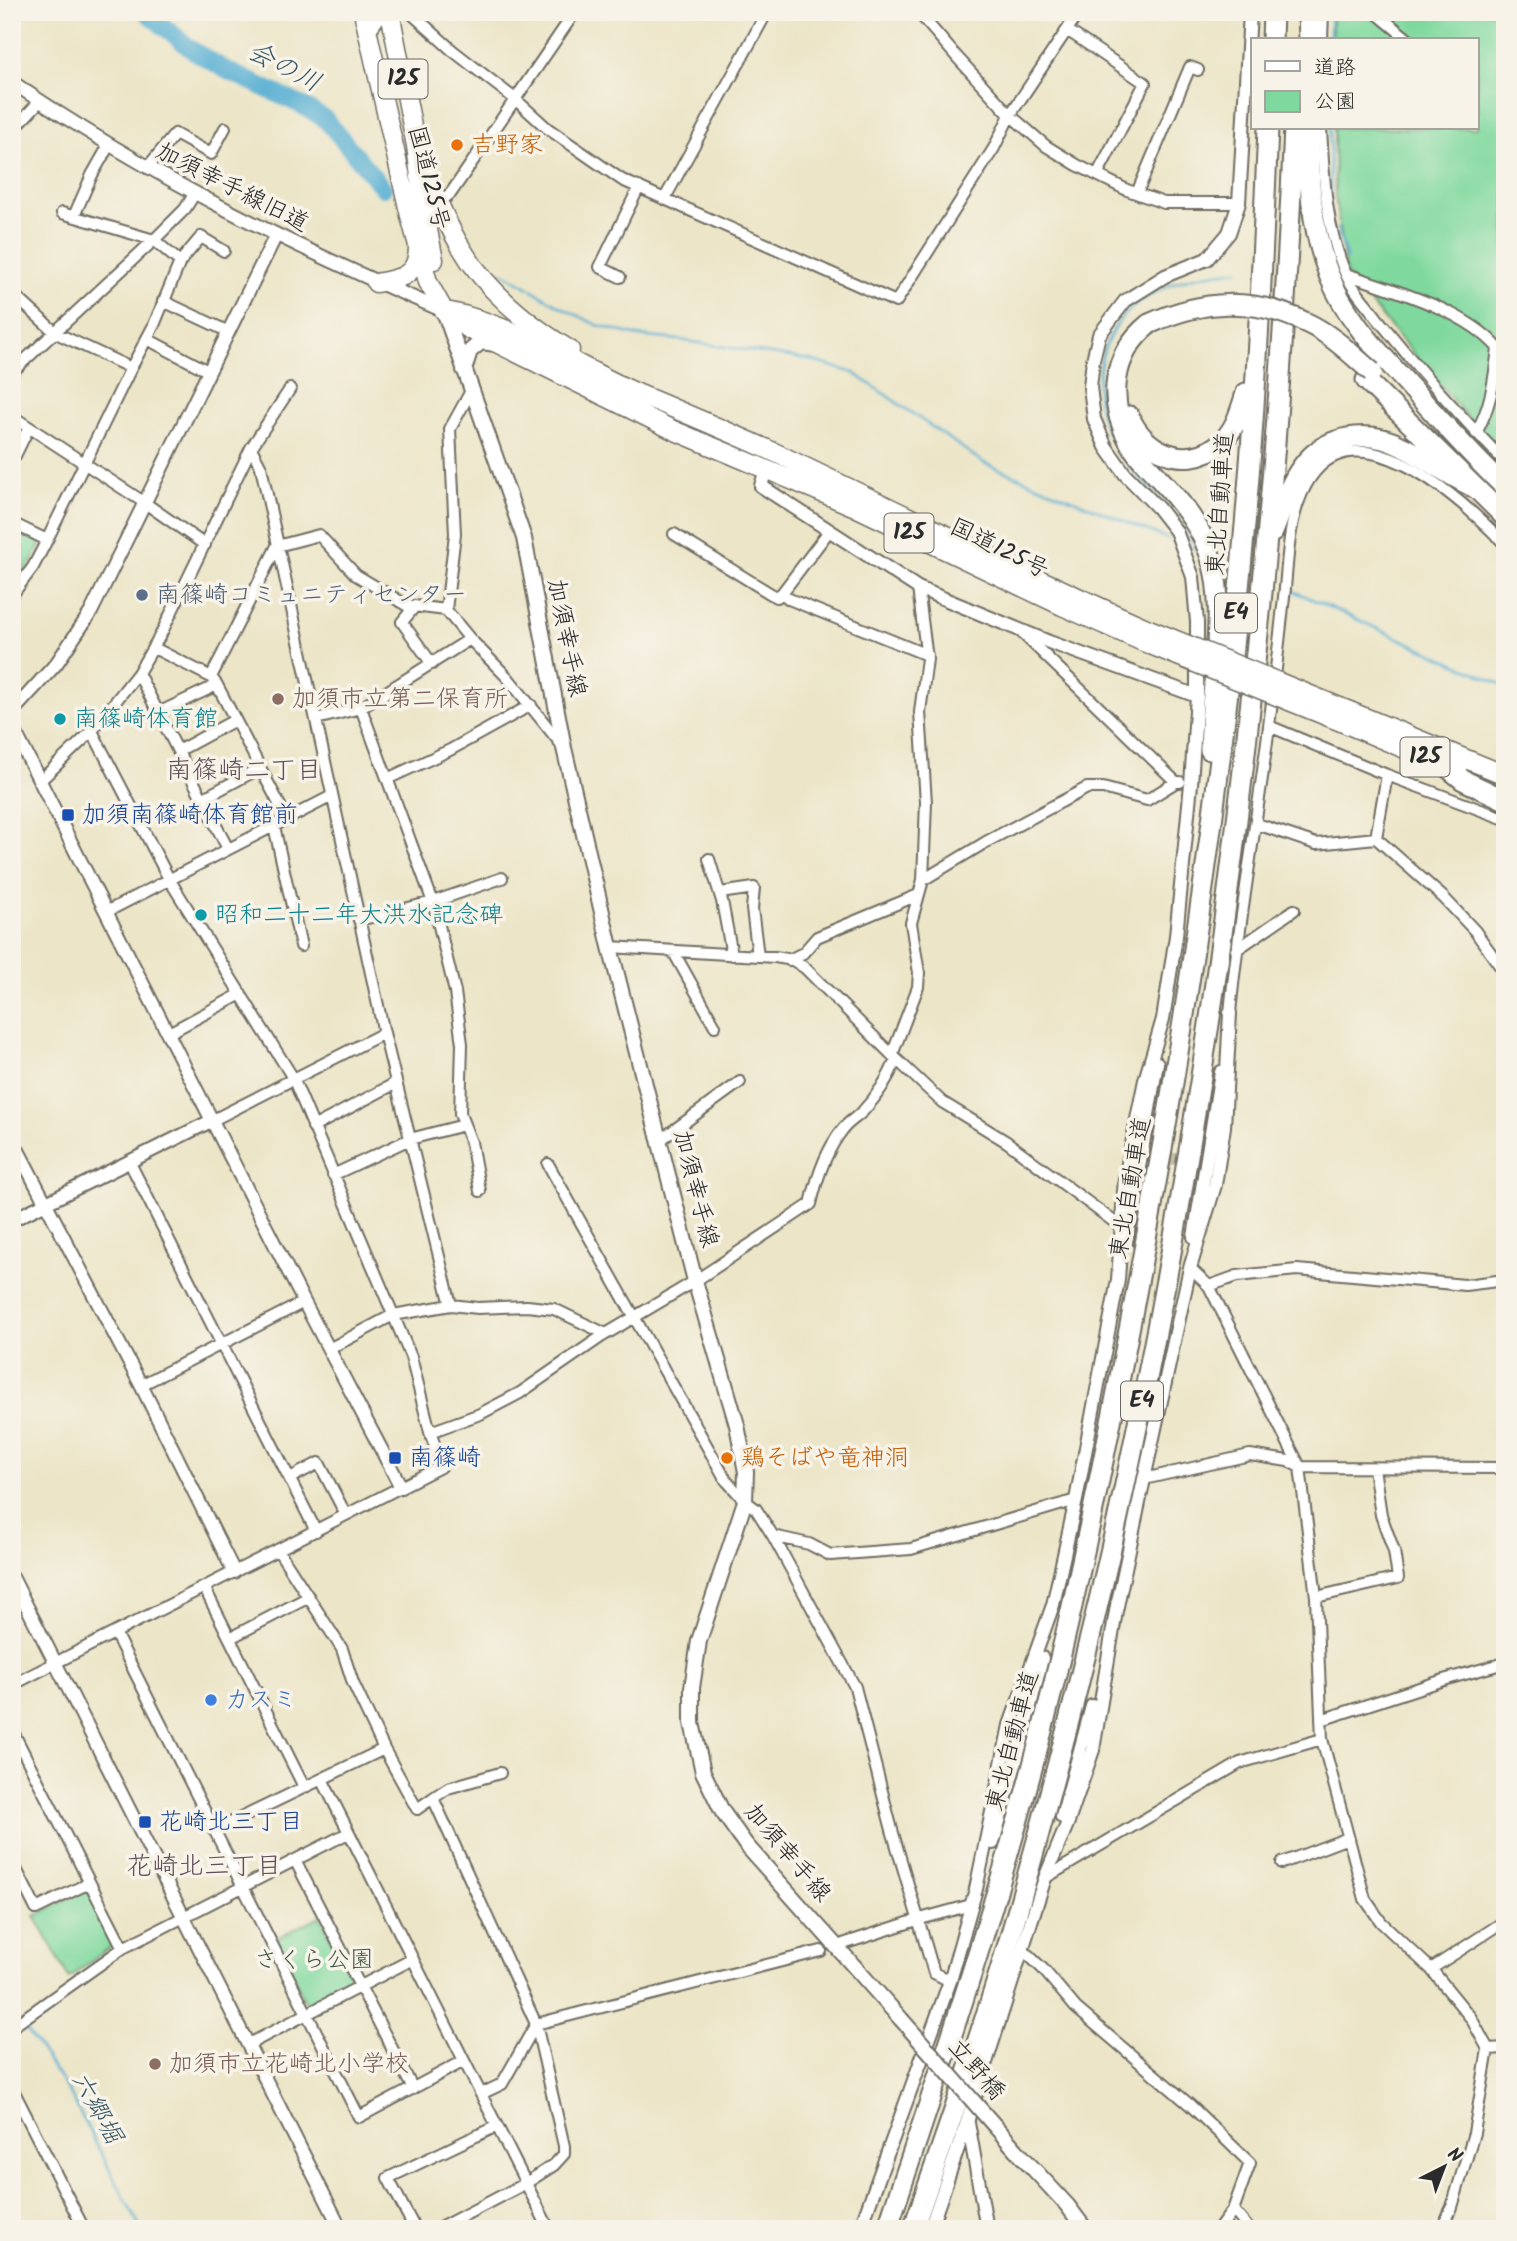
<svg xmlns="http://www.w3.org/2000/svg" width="1517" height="2241" font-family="Kalam,'Klee One',sans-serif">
	<rect width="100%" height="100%" fill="#f7f3e8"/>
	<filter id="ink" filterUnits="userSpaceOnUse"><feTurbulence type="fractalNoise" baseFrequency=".0143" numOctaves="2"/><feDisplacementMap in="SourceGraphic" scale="14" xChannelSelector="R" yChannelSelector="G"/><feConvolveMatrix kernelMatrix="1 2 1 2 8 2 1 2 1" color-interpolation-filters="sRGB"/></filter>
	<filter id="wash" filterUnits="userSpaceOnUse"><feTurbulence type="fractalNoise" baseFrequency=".00686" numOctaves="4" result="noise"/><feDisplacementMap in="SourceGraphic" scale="28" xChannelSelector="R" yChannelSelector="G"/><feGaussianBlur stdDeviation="1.57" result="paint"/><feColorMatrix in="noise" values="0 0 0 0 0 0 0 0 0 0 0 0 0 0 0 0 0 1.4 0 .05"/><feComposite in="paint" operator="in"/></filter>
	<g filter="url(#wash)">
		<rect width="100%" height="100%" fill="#ece5c7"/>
		<path fill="#7fd99e" stroke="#558264" stroke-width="2" d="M1332,12H1505V462L1346,274L1335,197L1334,128H1477V40H1332Z
			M12,526L41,542L33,560L12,588Z
			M84,1890L89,1892L115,1941L113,1945L69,1978L35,1916Z
			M320,1916L353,1981L352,1986L311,2005H307L275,1939Z"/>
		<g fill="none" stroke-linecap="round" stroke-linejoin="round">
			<path stroke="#56afd3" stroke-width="2.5" d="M1330,12V40
				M1330,128V191
				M1337,228L1347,259
				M502,272L561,307L597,325L638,336L679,340L810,360L854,373L984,463L1168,539
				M1193,550C1187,537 1180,524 1171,513C1153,491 1131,471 1116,448C1087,405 1093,340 1134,306C1143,299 1156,292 1166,287C1188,276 1215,273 1239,270
				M1287,588L1505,686
				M12,2009L18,2017
				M22,2023L69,2092L141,2229"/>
			<path stroke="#56afd3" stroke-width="18" d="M146,12L194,51L226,70L301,105L325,119L383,188"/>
		</g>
	</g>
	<g filter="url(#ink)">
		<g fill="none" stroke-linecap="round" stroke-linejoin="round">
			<path stroke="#c5c0a8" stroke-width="12" stroke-dasharray="12 6" stroke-linecap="butt" d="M1148,1155L1199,1163
				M1023,1746L1073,1761"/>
			<defs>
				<path id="minor" d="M410,12L452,50L515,99L547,128L622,180L896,302L994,148L1010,115L1079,12
					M918,12L956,56L1010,115L1046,146L1077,165L1127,190L1164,203H1239
					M1375,12L1409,40
					M1067,30L1145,83L1097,175
					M368,34L384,12
					M1322,40L1323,12
					M1321,128C1324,178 1325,222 1344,270C1351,288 1366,303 1377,318C1417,368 1460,416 1505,462
					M12,131L40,101
					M147,168L175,134L211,154L225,128
					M1137,193L1190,67L1198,70
					M665,198L767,12
					M439,203L451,193L575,12
					M74,216L92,175L109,145
					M180,262L201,237L224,251
					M1346,274C1393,290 1466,310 1498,348C1494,380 1492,404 1476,433
					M620,277L600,267L639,187
					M12,293L56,333L131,368
					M163,301L229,332
					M147,339L208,371
					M12,372L154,240L185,209L195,193
					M472,389L450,429L455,534L446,610L470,639L508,678L562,745
					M12,416L145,503L205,545
					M251,448L290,389
					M12,462L29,427
					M12,523L47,540
					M829,531L782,593L789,599L927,655
					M674,534L771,594L777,597L782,593
					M12,595L33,567L47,540L131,368L154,325L180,262L154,240L62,213
					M415,606L402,622L432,664
					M1020,631L1176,782H1180
					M154,648L211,677L217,685L287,819
					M138,673L228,849
					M211,677L277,546L319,535L356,575L406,605L446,610
					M361,708L434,905L455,992L462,1044L460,1114L471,1142L480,1191
					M158,713L217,685
					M316,719L361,708L470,639
					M1269,726C1275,680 1280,634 1285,588C1288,556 1289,522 1302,493C1347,393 1461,499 1505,544
					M178,751L235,720
					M387,779L450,750L531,705
					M41,780L92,731L138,673L161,634L251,448L261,467L384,1033L451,1305
					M202,799L260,768
					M1257,824L1316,844L1376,838L1444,898L1475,931L1505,973
					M274,826L301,946
					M1376,838L1387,775
					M709,859L722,901L732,955
					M923,880L986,842L1087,788H1103L1147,800L1176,782
					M720,893L754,888L752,909L758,956
					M108,911L332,796
					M359,920L433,902L502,878
					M610,947L775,957L793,960L805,968L892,1055L942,1102L1007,1142L1121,1227L1126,1228
					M1236,950L1294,910
					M673,951L715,1026
					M789,960L803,953L817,937L918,895
					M1230,1013C1239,917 1257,822 1269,726L1387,775L1505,819
					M169,1033L241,994
					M892,1055L918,987L919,973L911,923L923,880L926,802L920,712L927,659L918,588
					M213,1120L384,1033
					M313,1127L396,1083
					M659,1141L740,1082
					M129,1161L316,1531
					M548,1164L726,1480L745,1501L756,1509L773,1536L855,1687L892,1830L934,1973L950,1981
					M333,1175L410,1139L464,1125
					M1190,1268L1209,1286L1300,1467L1316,1597L1322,1739L1365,1899L1381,1922L1431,1969L1471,2018L1488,2049L1474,2133L1452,2207L1442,2229
					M1209,1286L1237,1276L1297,1270L1465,1285L1505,1280
					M329,1349L393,1315L451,1305L478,1308L527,1306L554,1309L606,1334
					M141,1385L304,1302
					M430,1432L480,1414L520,1393L601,1337L695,1281L811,1204C817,1177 826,1150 843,1129C849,1121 858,1117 864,1110C878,1095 888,1079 896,1060
					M290,1478L319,1463L346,1515
					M1144,1479L1250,1455L1288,1461L1300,1467L1505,1468
					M773,1536L809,1544L830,1555L911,1549L1076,1500
					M278,1550L342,1649L353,1683L384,1749L417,1809L433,1798L536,2024L564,2146V2154L554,2165L526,2183L438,2229
					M204,1587L304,1787
					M1316,1597L1398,1578L1394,1551L1381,1515L1374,1468
					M115,1633L359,2117L464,2061
					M230,1638L309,1597
					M12,1685L442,1466L430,1432L411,1357L293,1078L169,879L92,731
					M1321,1720L1447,1679L1505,1663
					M12,1730L123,1948
					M322,1779L549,2229
					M433,1798L448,1788L500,1773
					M214,1831L384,1749
					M295,1860L413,2089
					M12,1861L36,1909L89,1883
					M1282,1863L1348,1838
					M1045,1878L1240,1763L1322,1739
					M843,1944L920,1919L971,1905
					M1022,1949L1043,1969L1076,2008L1190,2105L1250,2163L1233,2210L1219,2229
					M1431,1969L1505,1921
					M12,2027L123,1948L348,1833
					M249,2044L413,1959
					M1488,2049L1505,2048
					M12,2088L84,2229
					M481,2094L502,2084L536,2024L821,1951
					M1233,2210L1249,2229
					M415,2229L388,2178L497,2126"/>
				<path id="tertiary" d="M12,82C147,175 294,247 444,311
					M766,469L761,486L918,588L1049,642L1197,696
					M12,712L56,664L91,612L276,235
					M12,726L304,1302L401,1487
					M12,1139L141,1385L234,1572
					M12,1220L213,1120
					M1194,1237L1221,1072
					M1126,1242L1157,1063
					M12,1577L341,2229
					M1062,1817L1092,1706
					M993,1843L1020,1746L1042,1658
					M968,2122L987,2229
					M860,2229L950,1981L976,1889L1010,1725L1053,1605L1076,1500L1118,1280L1125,1178L1145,1080L1163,1019L1176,936L1191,784L1197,696V622L1193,577L1176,531L1158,508L1125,474L1106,447L1094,419L1090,387L1093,360L1099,335L1125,301L1165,276L1207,259L1229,233L1239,203L1250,12
					M930,2229L967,2122L1045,1878L1068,1822L1093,1750L1116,1611L1144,1479L1190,1268L1215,1185L1224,1127L1230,1013"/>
				<path id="secondary" d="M444,311L524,538L564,748L610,947L695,1281L737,1425L746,1472L745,1501L699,1641L692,1688V1723L703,1772L722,1811L746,1845L901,2019
					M464,370L470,351L481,342L496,344
					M1016,2150L1067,2205L1085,2229"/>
				<path id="trunk" d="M363,12L410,216L428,282L444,311L470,330L673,430L853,506L1062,606L1143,642
					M390,12L416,146L425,215L434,260
					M416,146C429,179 441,213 459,244C485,290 526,323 570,350
					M376,283C399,279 418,276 418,248
					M451,312C510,324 575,364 630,390C679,411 728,431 776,453C900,512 1023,574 1149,629
					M1352,712L1505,775
					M1346,724L1457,771"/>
				<path id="motorway" d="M1308,12L1309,40
					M1272,40L1273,12
					M1308,128C1308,177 1311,228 1329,275C1346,320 1382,355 1413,390C1443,423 1472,456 1505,487
					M1149,324C1111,355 1107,401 1130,443C1137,456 1148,466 1157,476C1182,503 1204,529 1213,565C1221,596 1218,628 1216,660C1213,690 1211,720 1210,750
					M1366,380L1505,517
					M1129,416C1144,452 1185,470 1218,445C1235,432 1240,412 1246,393
					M1273,532C1282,511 1288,485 1302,467C1325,435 1368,428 1403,447C1427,459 1448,475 1473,487
					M1446,766L1463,780L1505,800
					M887,2229C948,2049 1009,1868 1054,1683C1083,1564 1107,1445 1130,1325C1179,1068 1219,808 1243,547C1256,408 1262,267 1268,128
					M913,2229C952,2117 992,2005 1023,1891C1057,1770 1089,1648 1116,1526C1218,1066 1274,597 1294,128"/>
			</defs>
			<use href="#minor" stroke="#6f6c62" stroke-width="14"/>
			<use href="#tertiary" stroke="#6f6c62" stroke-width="16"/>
			<use href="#secondary" stroke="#6f6c62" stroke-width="18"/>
			<use href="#trunk" stroke="#6f6c62" stroke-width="21"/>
			<use href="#motorway" stroke="#6f6c62" stroke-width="23"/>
			<use href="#minor" stroke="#fff" stroke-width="10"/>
			<use href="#tertiary" stroke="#fff" stroke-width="12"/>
			<use href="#secondary" stroke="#fff" stroke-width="14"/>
			<use href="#trunk" stroke="#fff" stroke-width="18"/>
			<use href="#motorway" stroke="#fff" stroke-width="19"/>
			<defs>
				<path id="secondary-bridge" d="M901,2019L1016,2150"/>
				<path id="trunk-bridge" d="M1149,629L1352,712
					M1143,642L1346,724"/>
				<path id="motorway-bridge" d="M1149,324C1203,299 1253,297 1307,323C1331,334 1352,355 1372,372"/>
			</defs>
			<use href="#secondary-bridge" stroke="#6f6c62" stroke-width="18" stroke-linecap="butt"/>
			<use href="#trunk-bridge" stroke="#6f6c62" stroke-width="21" stroke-linecap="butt"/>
			<use href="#motorway-bridge" stroke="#6f6c62" stroke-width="23" stroke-linecap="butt"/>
			<use href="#secondary-bridge" stroke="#fff" stroke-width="14"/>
			<use href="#trunk-bridge" stroke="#fff" stroke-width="18"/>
			<use href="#motorway-bridge" stroke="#fff" stroke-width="19"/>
		</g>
	</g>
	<g fill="#e8710a" stroke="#f7f3e8" stroke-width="2.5">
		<circle cx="457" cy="145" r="7"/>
		<circle cx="727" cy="1458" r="7"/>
	</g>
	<circle fill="#5c6f8a" stroke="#f7f3e8" stroke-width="2.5" cx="142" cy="595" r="7"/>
	<g fill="#8d6e63" stroke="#f7f3e8" stroke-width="2.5">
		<circle cx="278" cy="699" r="7"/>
		<circle cx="155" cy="2064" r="7"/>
	</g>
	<g fill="#0f9aa8" stroke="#f7f3e8" stroke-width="2.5">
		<circle cx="60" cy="719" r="7"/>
		<circle cx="201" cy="915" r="7"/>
	</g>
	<g fill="#1a4fb4" stroke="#f7f3e8" stroke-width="2.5">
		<rect x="61" y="808" width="14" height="14" rx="3.5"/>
		<rect x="388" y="1451" width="14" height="14" rx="3.5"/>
		<rect x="138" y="1815" width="14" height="14" rx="3.5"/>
	</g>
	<circle fill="#3f7fe0" stroke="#f7f3e8" stroke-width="2.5" cx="211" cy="1700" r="7"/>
	<g text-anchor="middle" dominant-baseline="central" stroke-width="7" stroke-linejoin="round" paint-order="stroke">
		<g fill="#f7f3e8" stroke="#686764" stroke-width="2">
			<rect x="378.5" y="59.5" width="49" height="39" rx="5"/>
			<rect x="884.5" y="513.5" width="49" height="39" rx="5"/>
			<rect x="1215" y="593.5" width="42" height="39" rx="5"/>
			<rect x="1400.5" y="737.5" width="49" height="39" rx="5"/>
			<rect x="1121" y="1381.5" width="42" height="39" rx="5"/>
		</g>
		<g font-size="23" font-weight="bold" fill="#2b2b2b">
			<text x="403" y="79">125</text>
			<text x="909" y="533">125</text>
			<text x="1236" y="613">E4</text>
			<text x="1425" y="757">125</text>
			<text x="1142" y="1401">E4</text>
		</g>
		<g font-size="24" fill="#c56008" stroke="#f7f3e8" text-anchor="start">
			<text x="471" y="145">吉野家</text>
			<text x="741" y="1458">鶏そばや竜神洞</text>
		</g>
		<g font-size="24" fill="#2b2b2b" stroke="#f7f3e8">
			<text transform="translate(428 178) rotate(76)">国道125号</text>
			<text transform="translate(232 188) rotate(27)">加須幸手線旧道</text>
			<text transform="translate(1221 504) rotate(-86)">東北自動車道</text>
			<text transform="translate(999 549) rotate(26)">国道125号</text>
			<text transform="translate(566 638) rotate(79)">加須幸手線</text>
			<text transform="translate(1131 1188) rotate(-80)">東北自動車道</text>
			<text transform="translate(695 1189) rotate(76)">加須幸手線</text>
			<text transform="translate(1013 1741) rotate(-75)">東北自動車道</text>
			<text transform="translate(787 1853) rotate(50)">加須幸手線</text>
			<text transform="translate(976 2070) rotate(49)">立野橋</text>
		</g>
		<g font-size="24" fill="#4e5e75" stroke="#f7f3e8" text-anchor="start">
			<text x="156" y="595">南篠崎コミュニティセンター</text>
		</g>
		<g font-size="24" fill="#785e54" stroke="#f7f3e8" text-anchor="start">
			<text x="292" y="699">加須市立第二保育所</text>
			<text x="169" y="2064">加須市立花崎北小学校</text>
		</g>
		<g font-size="24" fill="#0d838f" stroke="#f7f3e8" text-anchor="start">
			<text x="74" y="719">南篠崎体育館</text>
			<text x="215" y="915">昭和二十二年大洪水記念碑</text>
		</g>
		<g font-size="24" fill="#164399" stroke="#f7f3e8" text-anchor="start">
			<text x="82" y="815">加須南篠崎体育館前</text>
			<text x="409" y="1458">南篠崎</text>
			<text x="159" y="1822">花崎北三丁目</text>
		</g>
		<g font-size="24" fill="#366cbe" stroke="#f7f3e8" text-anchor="start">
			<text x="225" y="1700">カスミ</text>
		</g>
		<g font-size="24" fill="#405648" stroke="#f7f3e8">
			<text x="314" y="1960">さくら公園</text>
		</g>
		<g font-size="26" font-style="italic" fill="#3a5966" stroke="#f7f3e8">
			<text transform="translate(284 68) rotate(27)">会の川</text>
			<text transform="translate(96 2108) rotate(61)">六郷堀</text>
		</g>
		<g font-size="26" fill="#605059" stroke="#f7f3e8">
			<text x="244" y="771">南篠崎二丁目</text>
			<text x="204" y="1867">花崎北三丁目</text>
		</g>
	</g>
	<rect width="1517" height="2241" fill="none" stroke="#f7f3e8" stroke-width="42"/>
	<rect x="1251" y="38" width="228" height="91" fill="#f7f3e8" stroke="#a5a39c" stroke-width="2"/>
	<rect x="1265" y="61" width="35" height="10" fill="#ffffff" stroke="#a5a39c" stroke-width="2"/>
	<text x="1314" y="74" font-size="21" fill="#2b2b2b">道路</text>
	<rect x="1265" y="91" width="35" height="21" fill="#7fd99e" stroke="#a5a39c" stroke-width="2"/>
	<text x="1314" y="108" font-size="21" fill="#2b2b2b">公園</text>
	<g transform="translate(1444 2167) rotate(42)" stroke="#f7f3e8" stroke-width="5" paint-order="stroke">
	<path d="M0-5L12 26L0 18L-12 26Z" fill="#2b2b2b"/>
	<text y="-10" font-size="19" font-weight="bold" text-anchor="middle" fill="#2b2b2b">N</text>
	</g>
</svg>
